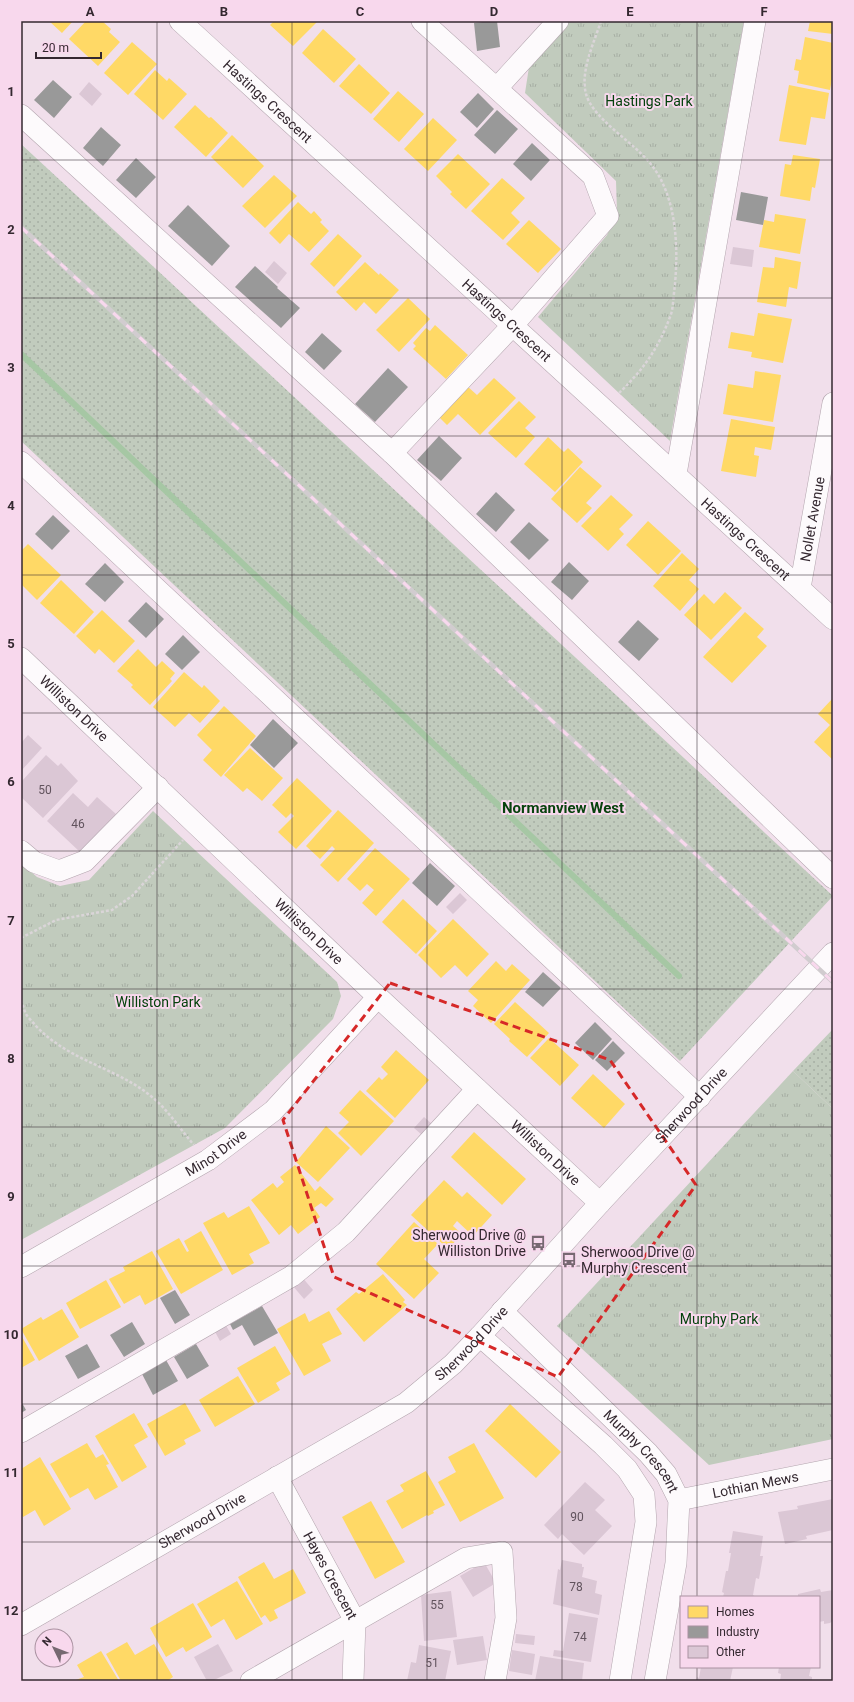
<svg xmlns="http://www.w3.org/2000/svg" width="854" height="1702" font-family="Roboto,sans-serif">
	<defs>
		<pattern id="grass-dots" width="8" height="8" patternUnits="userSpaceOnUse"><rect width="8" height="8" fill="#c1cbbd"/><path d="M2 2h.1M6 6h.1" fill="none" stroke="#a6aea3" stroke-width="1.8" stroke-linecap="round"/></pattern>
		<pattern id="park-tufts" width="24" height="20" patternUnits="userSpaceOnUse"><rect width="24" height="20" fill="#c1cbbd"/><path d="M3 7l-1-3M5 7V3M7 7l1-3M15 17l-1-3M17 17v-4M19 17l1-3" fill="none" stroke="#a6aea3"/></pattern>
	</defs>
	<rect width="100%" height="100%" fill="#f1dfeb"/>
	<path fill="url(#grass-dots)" d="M21,144L833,896L680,1061L21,441Z
		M833,1029V1109L793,1071Z"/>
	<path fill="url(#park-tufts)" d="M569,21H744L670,441L538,317L607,235L617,212L616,181L525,93L529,67Z
		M153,811L337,982L341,996L333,1019L225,1128L21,1240V863L37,877L60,886L89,880Z
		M793,1071L833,1109V1439L709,1465L557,1326Z"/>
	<path fill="#ffd966" d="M49,21H73L62,33Z
		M86,21H102L111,29L109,32L120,42L98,66L69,39Z
		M274,21H318L293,46L270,25Z
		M810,21H833V34L808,31Z
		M323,29L356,59L334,83L302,53Z
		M805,37L833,43V74L830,90L797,83L799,71L794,70L796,59L801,60Z
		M132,42L157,64L128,95L104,73Z
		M359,64L390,93L371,114L339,86Z
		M155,70L167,81L169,78L187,94L163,120L134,94Z
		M789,85L829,93L825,119L811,117L806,145L779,141Z
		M398,91L424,114L399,142L373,119Z
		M195,105L209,118L211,117L228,133L206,157L174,127Z
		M433,118L457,140L428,171L404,149Z
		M232,135L264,166L243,188L211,157Z
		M458,154L490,184L466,209L450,194L452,192L436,176Z
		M793,155L820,159L815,188L812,187L810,201L780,196L785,164L791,165Z
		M274,175L297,196L265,228L242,206Z
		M502,178L525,198L511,213L520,222L503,240L471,211Z
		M298,202L311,214L314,211L322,220L320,222L329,231L309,252L289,234L280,244L269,233Z
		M775,214L806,219L800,254L759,247L764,220L774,222Z
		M529,220L561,249L538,273L506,244Z
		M338,234L362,256L334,287L310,264Z
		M775,257L801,262L797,289L789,287L786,307L757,302L763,267L774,268Z
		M365,262L379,275L380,273L399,290L376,314L364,302L356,311L336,292Z
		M408,298L430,319L399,352L376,330Z
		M758,313L792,319L783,363L751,357L752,352L728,348L731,332L754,336Z
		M435,325L468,355L446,379L413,349L416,346L413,343L426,328L430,331Z
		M755,371L781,375L773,422L723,414L728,384L753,388Z
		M494,378L516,398L480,435L458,414L447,425L438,416L467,386L477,395Z
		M519,401L536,417L525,428L535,437L516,458L488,433Z
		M731,419L775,427L771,450L755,447L754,455L759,456L756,477L721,471Z
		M548,437L564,452L568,448L583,462L555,492L524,464Z
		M580,467L602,486L586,503L592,508L577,523L551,499Z
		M611,495L633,515L619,529L624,534L608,551L581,526Z
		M648,521L681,551L658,575L626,545Z
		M28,544L61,575L37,600L21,584L22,583L21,582V551Z
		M682,553L699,569L689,580L699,589L680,611L653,586Z
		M61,580L94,612L74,634L40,603Z
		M725,592L742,608L711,640L684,615L704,594L714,604Z
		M102,610L135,641L114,663L99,649L95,654L76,636Z
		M745,612L764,629L757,637L767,646L732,683L703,657Z
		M138,649L156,667L162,661L175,673L170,679L172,681L150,705L131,687L133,685L117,671Z
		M184,672L202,688L204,685L220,701L200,723L189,713L175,727L153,707Z
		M833,698V760L814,742L830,725L818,714Z
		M224,706L256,736L221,777L203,760L212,750L197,735Z
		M250,748L283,778L262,801L247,788L243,792L224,775Z
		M297,778L332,811L296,849L278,832L294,816L291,813L286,818L272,805Z
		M338,810L374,843L338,882L320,865L335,849L332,846L320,859L306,846Z
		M375,848L410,879L376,916L362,903L374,890L367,884L360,891L347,879Z
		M403,899L437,931L416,954L382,922Z
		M453,919L489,954L467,977L455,965L441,978L418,955Z
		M496,961L506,971L512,964L530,980L491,1023L473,1006L478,1000L468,991Z
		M515,1002L549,1033L527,1057L509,1041L510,1039L494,1024Z
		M549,1038L579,1065L560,1086L530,1058Z
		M396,1050L429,1080L395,1118L366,1091L379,1077L382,1080L388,1074L381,1067Z
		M593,1074L625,1104L604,1128L571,1098Z
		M360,1090L394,1121L361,1156L338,1133L349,1122L339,1113Z
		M326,1126L350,1148L318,1182L296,1162Z
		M474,1132L526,1179L502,1205L451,1157Z
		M295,1165L315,1191L320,1186L334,1199L326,1207L321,1203L314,1208L320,1217L298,1234L291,1225L279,1235L251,1200L273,1183L277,1188L284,1182L280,1177Z
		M444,1180L462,1197L467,1192L492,1215L473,1236L457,1221L453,1226L462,1234L448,1249L411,1215Z
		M249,1206L270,1243L249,1254L254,1263L232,1275L203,1223L224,1212L228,1218Z
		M414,1222L438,1244L424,1259L439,1273L414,1299L376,1264Z
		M201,1231L223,1270L181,1294L156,1251L179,1238L187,1252L189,1251L184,1241Z
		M152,1251L173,1289L145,1305L140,1295L124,1304L109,1279L125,1271L123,1267Z
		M383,1274L405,1300L403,1302L407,1305L364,1342L336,1309L356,1292L359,1294Z
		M106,1280L121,1307L80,1329L66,1303Z
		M62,1309L79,1337L39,1361L21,1329L41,1317L43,1320Z
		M329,1311L342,1334L322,1344L331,1361L304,1376L277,1329L305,1313L309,1322Z
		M21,1335L35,1360L21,1368Z
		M275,1346L291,1374L276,1383L280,1390L258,1403L237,1368Z
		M238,1376L255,1404L215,1427L199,1400Z
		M185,1403L201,1431L184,1440L186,1444L165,1456L147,1424Z
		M510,1404L561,1452L536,1478L485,1431Z
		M134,1413L148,1437L134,1445L147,1467L122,1482L95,1436Z
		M87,1443L96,1458L103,1454L109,1464L106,1465L118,1487L95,1500L88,1488L70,1498L50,1464Z
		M474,1443L504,1498L460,1522L438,1482L456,1472L448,1457Z
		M40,1457L71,1509L44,1526L35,1510L23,1517L21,1514V1469Z
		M426,1471L445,1505L433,1511L434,1513L428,1516L427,1515L402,1529L386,1501L404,1491L400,1485Z
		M371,1501L405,1562L375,1579L342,1517Z
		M264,1562L274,1579L293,1569L306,1593L274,1610L278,1618L270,1622L265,1615L261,1618L238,1577Z
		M237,1581L263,1624L236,1640L224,1619L211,1627L197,1604Z
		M193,1603L212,1637L186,1652L183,1647L166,1657L150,1628Z
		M127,1642L135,1655L154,1644L173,1677L167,1681H121L106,1654Z
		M101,1651L119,1681H73L84,1677L77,1665Z"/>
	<path fill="#999" d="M491,21H497L500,47L477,51L474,23Z
		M53,80L72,97L54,118L34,100Z
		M478,93L494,109L477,128L460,112Z
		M497,110L518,129L495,154L474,135Z
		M101,127L121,145L103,166L83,148Z
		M532,143L550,160L531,181L513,164Z
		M136,158L156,177L136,198L116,180Z
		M741,192L768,197L763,225L736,220Z
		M188,205L230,246L212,266L168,226Z
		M255,266L278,287L277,288L300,308L281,328L235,287Z
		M322,333L342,351L324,370L305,352Z
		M388,368L408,387L375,422L355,404Z
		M439,436L462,458L441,481L417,460Z
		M496,492L515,510L496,532L476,514Z
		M53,515L70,531L52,550L35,534Z
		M529,522L549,540L529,560L510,542Z
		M569,562L589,581L572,600L551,582Z
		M105,563L124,582L105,602L85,584Z
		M146,602L164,619L146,638L128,621Z
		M638,620L659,639L639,661L618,642Z
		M183,635L200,652L182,670L165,654Z
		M273,719L298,743L274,768L250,745Z
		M430,863L455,886L437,906L412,883Z
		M543,972L561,988L543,1007L525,992Z
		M595,1022L612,1039L593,1060L575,1043Z
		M613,1041L625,1053L607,1071L595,1060Z
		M175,1290L190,1315L175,1324L160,1298Z
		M262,1306L278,1333L254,1346L242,1325L233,1330L230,1324Z
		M132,1322L145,1344L124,1357L110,1335Z
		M87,1344L100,1367L78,1379L65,1356Z
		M196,1344L209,1366L187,1379L174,1357Z
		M166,1360L178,1381L153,1395L142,1374Z
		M21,1401L26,1410L21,1413Z"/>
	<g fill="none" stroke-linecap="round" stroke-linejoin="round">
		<path stroke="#a6c7a4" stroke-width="6" d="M21,354L679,976"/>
	</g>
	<path fill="#dbc7d5" d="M89,82L102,94L92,106L79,94Z
		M733,247L754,250L752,267L730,264Z
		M274,261L287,273L278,284L265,272Z
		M28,735L42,748L21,771V743Z
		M46,755L58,766L61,763L78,781L43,818L21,797V782Z
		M73,793L88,807L97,797L116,814L80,852L47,821Z
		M460,893L467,900L453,914L446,907Z
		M424,1117L432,1124L422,1135L414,1128Z
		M301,1276L313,1290L304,1299L292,1285Z
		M225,1324L231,1334L220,1341L214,1330Z
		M585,1482L605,1500L595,1510L612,1526L584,1555L562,1534L558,1539L544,1525Z
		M833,1499V1530L806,1536L807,1539L785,1544L778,1512L798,1509L797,1506Z
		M733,1531L763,1536L760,1556H763L759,1579L756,1578L753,1595L756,1597H723L724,1593L722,1592L726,1571H728L731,1553H729Z
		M562,1560L582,1564V1567H584L582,1577L597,1581L595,1593L602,1595L599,1615L553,1604L558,1569L560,1570Z
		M484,1562L496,1583L473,1597L460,1576Z
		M820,1589L821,1592L833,1590V1621L830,1623L824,1624V1621L819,1622V1597H798V1594Z
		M451,1591L457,1637L424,1641L421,1595Z
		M569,1613L598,1618L591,1662L553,1656L554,1650L563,1651Z
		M516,1634L535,1636L534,1645L515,1643Z
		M483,1636L487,1660L457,1665L453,1640Z
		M218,1644L233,1671L212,1681H207L194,1657Z
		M419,1645L451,1651L445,1681H407L411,1662L416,1663Z
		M512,1650L535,1654L532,1675L509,1671Z
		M540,1656L584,1663L582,1681H535Z
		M701,1667H733L730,1681H696L697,1677L699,1678Z
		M779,1667H811L809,1676L812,1677V1681H780L781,1674L778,1673Z"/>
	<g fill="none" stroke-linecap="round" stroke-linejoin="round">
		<defs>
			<g id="minor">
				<path id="s1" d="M180,21L833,619"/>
				<path d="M497,88L558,21"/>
				<path d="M21,115L392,453L833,878"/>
				<path d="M392,453L513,325L608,216L593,176L422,21"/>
				<path d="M21,462L700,1097"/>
				<path d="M676,474L755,21"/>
				<path id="s2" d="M800,588L833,403"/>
				<path id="s3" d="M21,658L378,997L600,1203"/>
				<path d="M21,851L34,862L59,871L85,861L158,787"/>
				<path id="s4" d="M21,1267L208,1160L273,1111L378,997"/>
				<path id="s5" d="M502,1311L648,1453L666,1474L679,1500L676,1563L655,1681"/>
				<path d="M480,1336L603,1445L627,1469L644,1495L646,1522L620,1681"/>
				<path d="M21,1432L292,1276L346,1232L477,1089"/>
				<path id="s6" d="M277,1477L355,1621L353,1681"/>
				<path id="s7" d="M679,1500L833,1469"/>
				<path id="s8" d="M21,1625L406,1403L453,1364L480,1336L600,1203L833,953"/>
				<path d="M251,1681L466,1558L502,1552L506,1618L495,1681"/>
			</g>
		</defs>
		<use href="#minor" stroke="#b3a5ae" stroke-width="22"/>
		<path stroke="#dad5d8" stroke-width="2.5" stroke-dasharray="3 2" stroke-linecap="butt" d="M601,21C594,43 580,71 586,94C593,119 633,142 649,162C678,195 679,252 674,293C673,301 673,310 670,317C658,349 643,370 618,394
			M21,938L56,920L112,910L132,896L183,840
			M21,1000C23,1005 24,1010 26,1014C28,1018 33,1022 36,1026C70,1062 116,1067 152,1097C168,1110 180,1129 194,1145"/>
		<use href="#minor" stroke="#fdfafc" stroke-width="21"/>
		<defs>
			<path id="rail" d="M21,227L833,982"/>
		</defs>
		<use href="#rail" stroke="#d1cccf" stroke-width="4.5"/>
		<use href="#rail" stroke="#f8d8ed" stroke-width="3" stroke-dasharray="9" stroke-linecap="butt"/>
	</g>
	<path fill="none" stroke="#d62828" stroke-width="3" stroke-dasharray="8 5" stroke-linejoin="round" d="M390,983L610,1060L696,1185L558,1377L334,1277L283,1120Z"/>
	<path fill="none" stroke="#342830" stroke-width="1" stroke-opacity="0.55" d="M157,21V1681M292,21V1681M427,21V1681M562,21V1681M697,21V1597M21,160H833M21,298H833M21,436H833M21,575H833M21,713H833M21,851H833M21,989H833M21,1127H833M21,1266H833M21,1404H833M21,1542H833M697,1667V1681"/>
	<defs>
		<symbol id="bus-bare" viewBox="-9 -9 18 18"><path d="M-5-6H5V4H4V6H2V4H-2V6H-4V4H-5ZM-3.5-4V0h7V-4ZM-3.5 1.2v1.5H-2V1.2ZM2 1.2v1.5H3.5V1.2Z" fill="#766871" stroke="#f8d8ed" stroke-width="2.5" paint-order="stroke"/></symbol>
	</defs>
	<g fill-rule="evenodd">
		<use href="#bus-bare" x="527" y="1232" width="22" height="22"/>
		<use href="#bus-bare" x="558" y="1249" width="22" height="22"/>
	</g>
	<g text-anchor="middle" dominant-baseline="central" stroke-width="4" stroke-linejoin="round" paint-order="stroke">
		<g font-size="12" fill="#61535d">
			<text x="45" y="790">50</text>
			<text x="78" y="824">46</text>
			<text x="577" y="1517">90</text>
			<text x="576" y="1587">78</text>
			<text x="437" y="1605">55</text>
			<text x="580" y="1637">74</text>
			<text x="432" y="1663">51</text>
		</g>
		<g font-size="14" fill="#342830" stroke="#f8d8ed">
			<text stroke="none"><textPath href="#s1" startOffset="119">Hastings Crescent</textPath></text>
			<text stroke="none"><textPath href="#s1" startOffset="443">Hastings Crescent</textPath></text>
			<text stroke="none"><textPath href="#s2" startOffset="70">Nollet Avenue</textPath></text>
			<text stroke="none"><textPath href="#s1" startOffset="767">Hastings Crescent</textPath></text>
			<text stroke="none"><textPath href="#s3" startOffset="73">Williston Drive</textPath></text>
			<text stroke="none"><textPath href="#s3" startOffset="397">Williston Drive</textPath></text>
			<text stroke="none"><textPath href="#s8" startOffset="857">Sherwood Drive</textPath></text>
			<text stroke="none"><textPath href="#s4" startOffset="226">Minot Drive</textPath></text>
			<text stroke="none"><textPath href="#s3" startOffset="721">Williston Drive</textPath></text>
			<text stroke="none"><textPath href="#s8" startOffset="533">Sherwood Drive</textPath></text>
			<text stroke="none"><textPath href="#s5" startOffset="198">Murphy Crescent</textPath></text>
			<text stroke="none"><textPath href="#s7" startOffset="78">Lothian Mews</textPath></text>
			<text stroke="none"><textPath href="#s8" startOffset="209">Sherwood Drive</textPath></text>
			<text stroke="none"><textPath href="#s6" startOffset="112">Hayes Crescent</textPath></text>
		</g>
		<g font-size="14" fill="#03410b" stroke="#f8d8ed">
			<text x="649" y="101">Hastings Park</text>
			<text x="158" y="1002">Williston Park</text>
			<text x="719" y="1319">Murphy Park</text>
		</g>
		<g font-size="14" fill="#342830" stroke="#f8d8ed" text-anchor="end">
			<text x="526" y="1235">Sherwood Drive @<tspan x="526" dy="16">Williston Drive</tspan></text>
			<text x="581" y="1252" text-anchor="start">Sherwood Drive @<tspan x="581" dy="16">Murphy Crescent</tspan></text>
		</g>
		<g font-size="15" font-weight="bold" fill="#08430e" stroke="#f8d8ed">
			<text x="563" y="808">Normanview West</text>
		</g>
	</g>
	<rect width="854" height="1702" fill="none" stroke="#f8d8ed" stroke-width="44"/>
	<rect x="680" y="1596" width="140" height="72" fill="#f8d8ed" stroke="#aa92a1"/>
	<rect x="688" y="1606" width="20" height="12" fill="#ffd966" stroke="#aa92a1"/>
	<text x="716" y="1616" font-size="12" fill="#342830">Homes</text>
	<rect x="688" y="1626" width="20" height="12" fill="#999999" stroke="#aa92a1"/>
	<text x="716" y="1636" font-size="12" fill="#342830">Industry</text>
	<rect x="688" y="1646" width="20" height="12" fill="#dbc7d5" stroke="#aa92a1"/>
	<text x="716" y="1656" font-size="12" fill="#342830">Other</text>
	<g transform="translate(54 1648) rotate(313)"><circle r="19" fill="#f8d8ed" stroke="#aa92a1"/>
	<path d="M0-3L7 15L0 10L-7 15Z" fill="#766871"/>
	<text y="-6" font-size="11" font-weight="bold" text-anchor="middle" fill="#342830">N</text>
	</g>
	<path d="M36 52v6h65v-6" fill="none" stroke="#342830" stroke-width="2"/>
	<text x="42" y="52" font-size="12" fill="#342830" stroke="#f8d8ed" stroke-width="3" paint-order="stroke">20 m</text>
	<rect x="22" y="22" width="810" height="1658" fill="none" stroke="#342830" stroke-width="1.5"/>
	<g font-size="13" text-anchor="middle" font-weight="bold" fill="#342830">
		<text x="90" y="16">A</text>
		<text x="224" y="16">B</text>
		<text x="360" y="16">C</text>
		<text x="494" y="16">D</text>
		<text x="630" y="16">E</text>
		<text x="764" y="16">F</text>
		<text x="11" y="96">1</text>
		<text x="11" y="234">2</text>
		<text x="11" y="372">3</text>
		<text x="11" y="510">4</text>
		<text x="11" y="648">5</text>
		<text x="11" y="786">6</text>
		<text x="11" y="925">7</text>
		<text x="11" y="1063">8</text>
		<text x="11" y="1201">9</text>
		<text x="11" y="1339">10</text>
		<text x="11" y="1477">11</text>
		<text x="11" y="1615">12</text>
	</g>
</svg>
